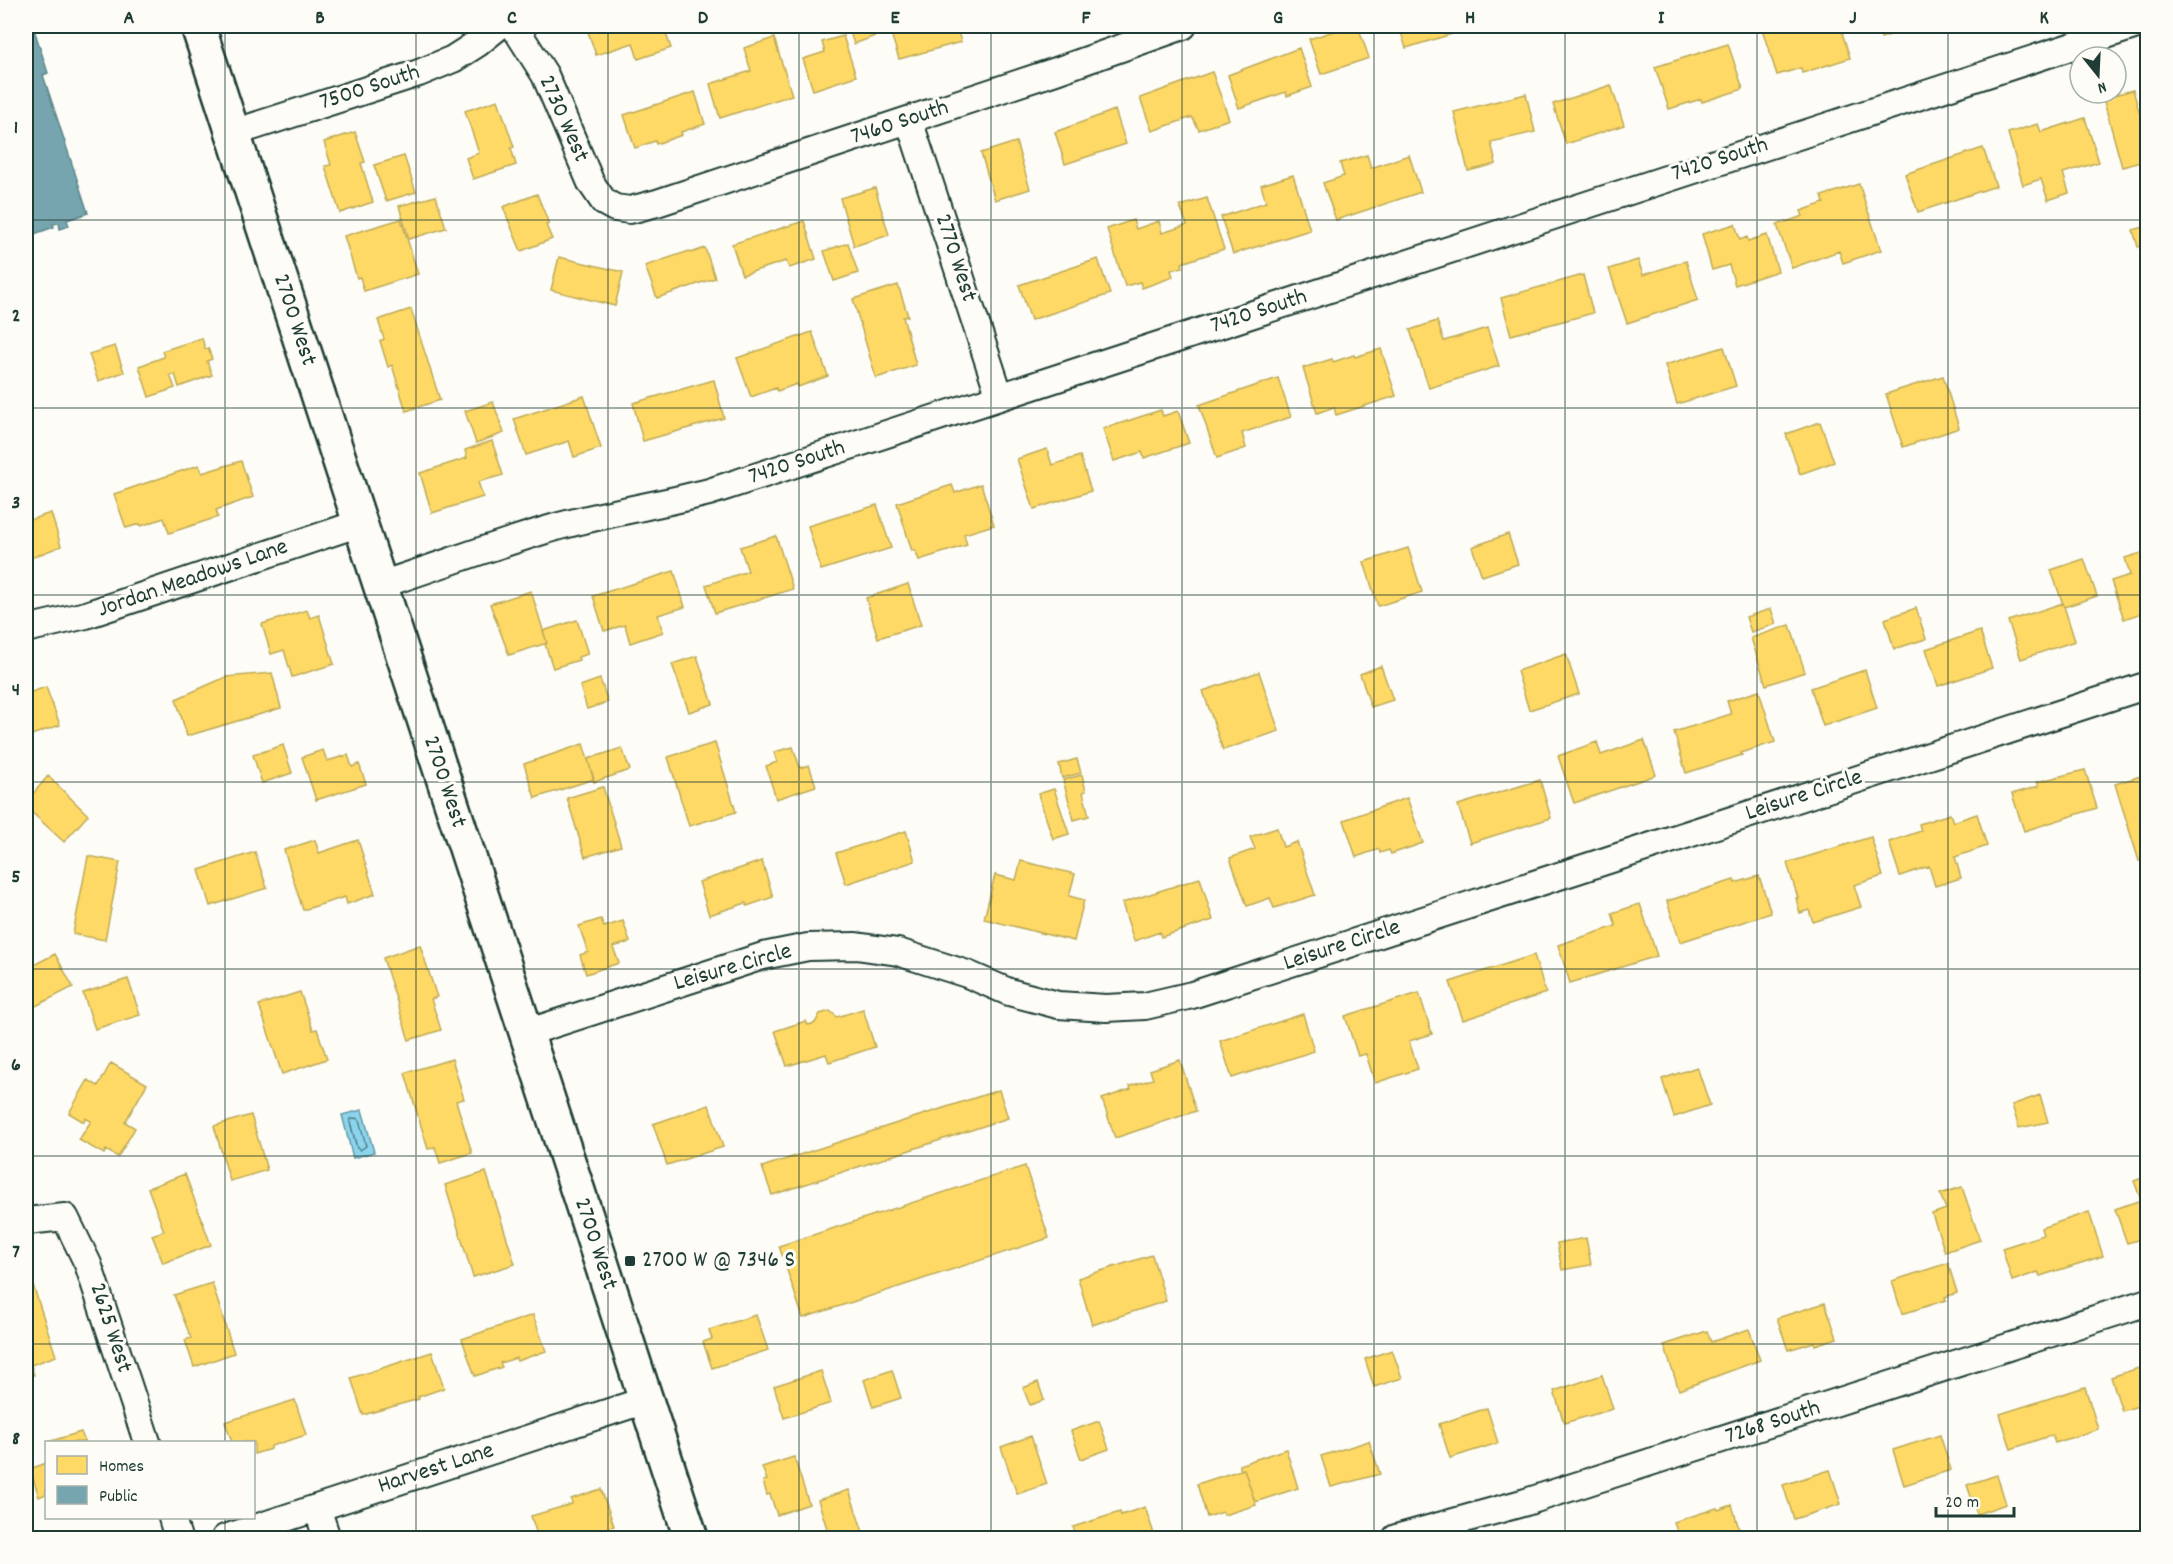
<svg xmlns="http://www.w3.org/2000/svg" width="2173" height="1564" font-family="Dekko,sans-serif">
	<rect width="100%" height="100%" fill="#fdfcf7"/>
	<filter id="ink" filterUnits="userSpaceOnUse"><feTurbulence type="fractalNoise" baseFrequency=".0167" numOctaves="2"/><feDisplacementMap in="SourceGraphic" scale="12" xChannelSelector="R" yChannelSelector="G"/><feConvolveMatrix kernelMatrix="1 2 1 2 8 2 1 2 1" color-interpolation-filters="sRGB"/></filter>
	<g filter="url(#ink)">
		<path fill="#8cd4ed" stroke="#6098a3" stroke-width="1.5" d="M362,1110L374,1152L353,1158L342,1115Z"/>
		<path fill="#ffd966" stroke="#bcaa57" stroke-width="1.5" d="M586,26H672L673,29L665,31L671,48L638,59L633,43L596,55Z
			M848,26H880L883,33L854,44Z
			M892,26H956L961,42L899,59L889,27Z
			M1350,26H1358L1369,58L1321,74L1309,39Z
			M1399,26H1450L1452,34L1406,48Z
			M1761,26H1840L1850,58L1802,73L1801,68L1777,75Z
			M1877,26H1912L1913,27L1881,38Z
			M843,36L856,76L813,90L803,59L825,52L822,42Z
			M774,38L792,95L720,118L710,84L751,71L744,48Z
			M1728,44L1743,89L1702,102L1701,99L1669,109L1655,67Z
			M1299,48L1312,87L1287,96L1286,92L1239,108L1228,75Z
			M1212,72L1229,119L1199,130L1192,117L1152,131L1140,98Z
			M1611,85L1624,125L1566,144L1553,104Z
			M2133,90L2141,118L2148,117V160L2122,167L2103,98Z
			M695,92L705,124L681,132L682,135L656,144L655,141L635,148L624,115Z
			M1526,94L1535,132L1491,142L1496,164L1468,171L1454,112Z
			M498,100L514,147L511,148L516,165L473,179L466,158L479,153L465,111Z
			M1115,110L1126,144L1065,164L1055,132Z
			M2085,118L2099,162L2063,173L2069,193L2048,200L2041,179L2023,185L2008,133L2038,124L2041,132Z
			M355,132L365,162L361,163L373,202L340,213L325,166L331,165L324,142Z
			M1016,142L1030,189L995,200L981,153Z
			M1983,148L1996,186L1918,212L1905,174Z
			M1367,155L1371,168L1409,155L1421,192L1336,220L1323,183L1344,176L1340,163Z
			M404,156L416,192L386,201L374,165Z
			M1293,175L1310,230L1233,254L1221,217L1266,202L1261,185Z
			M1859,184L1881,250L1843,263L1839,251L1792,268L1777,225L1803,216L1801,211L1824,203L1822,196Z
			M875,188L889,235L854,246L840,198Z
			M537,194L549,224L546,225L552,239L521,251L503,207Z
			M436,196L446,228L409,239L399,206Z
			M1207,198L1224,249L1182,263L1183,267L1171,270L1173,277L1142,288L1140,282L1125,286L1107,229L1133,220L1136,229L1159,221L1162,233L1187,225L1180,206Z
			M401,219L418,274L364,291L360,277L357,278L344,236Z
			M804,221L816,259L789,268L786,261L742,275L732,244Z
			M1735,224L1740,240L1747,237L1748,241L1767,235L1778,271L1735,285L1729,265L1712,270L1702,234Z
			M2148,226V245L2138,247L2133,230Z
			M848,243L858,273L834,281L824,251Z
			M705,248L715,278L657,298L645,266L689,251L691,253Z
			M559,257L623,272L615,306L551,290Z
			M1098,259L1110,294L1031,320L1019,285Z
			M1638,260L1643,275L1686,261L1698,300L1627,323L1609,269Z
			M1583,275L1593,313L1511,335L1501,298Z
			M898,285L908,316L903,317L916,365L876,378L853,299Z
			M411,309L440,400L406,411L392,365L388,367L380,341L384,339L378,320Z
			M1437,321L1444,341L1487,328L1499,366L1429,388L1410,330Z
			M812,332L828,376L798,387L797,384L777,391L776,388L751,397L737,358Z
			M202,338L205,349L208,348L212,359L207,361L212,375L179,387L175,374L170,375L175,388L149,397L139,366L164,357L162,351Z
			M115,346L124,372L98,381L89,354Z
			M1724,347L1736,386L1677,404L1665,365Z
			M1381,349L1396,396L1336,415L1334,407L1317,413L1303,368L1332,359L1333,362L1354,355L1355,357Z
			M1943,376L1959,428L1903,447L1886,394Z
			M1278,378L1291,417L1242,433L1246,448L1217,458L1199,405Z
			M714,380L724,418L643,441L633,403Z
			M584,396L601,448L574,457L569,441L526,455L514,419Z
			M493,402L504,433L476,443L465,411Z
			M1161,410L1163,416L1178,411L1189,443L1144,458L1142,452L1114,461L1103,429Z
			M1820,422L1834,462L1800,474L1786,434Z
			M492,441L503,475L478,482L483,497L432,513L420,473L467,458L465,450Z
			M1047,449L1052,465L1080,456L1091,491L1034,509L1017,459Z
			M241,461L253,497L216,510L218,517L169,533L164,518L141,526L140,524L126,528L114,494L199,465L202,473Z
			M981,484L994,525L964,534L967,545L919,560L915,550L912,551L897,503L952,485L955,493Z
			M877,505L891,548L821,570L808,526Z
			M51,513L61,546L26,560V521Z
			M1508,534L1518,564L1482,576L1472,547Z
			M776,536L793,589L715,613L706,585L748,571L740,547Z
			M1408,548L1422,592L1378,606L1364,562Z
			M2148,551V611L2124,619L2111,581L2130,575L2125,558Z
			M2084,559L2097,596L2064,607L2051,570Z
			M674,571L685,607L658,615L663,632L630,643L625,625L604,631L593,596Z
			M908,584L921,625L878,638L866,598Z
			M531,591L547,643L509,655L490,604Z
			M2063,603L2075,641L2021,659L2008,621Z
			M1916,608L1926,639L1894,649L1885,619Z
			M1771,609L1776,624L1751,632L1746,617Z
			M307,610L310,618L319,615L334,664L292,677L284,650L271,654L262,624Z
			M577,620L588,654L578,657L579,660L553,668L545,644L547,643L543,631Z
			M1790,625L1805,672L1766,685L1751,638Z
			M1980,631L1992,668L1938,686L1926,649Z
			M1566,654L1579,694L1529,710L1517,671Z
			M697,656L713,704L689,712L672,664Z
			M1381,666L1393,700L1371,707L1360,674Z
			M1865,670L1877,708L1823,726L1811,688Z
			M1259,672L1279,731L1223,750L1203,691Z
			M272,673L281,708L187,736L176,699L226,677Z
			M600,679L608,702L587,709L580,686Z
			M46,687L60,725L26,737V694Z
			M1759,691L1775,742L1741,753L1742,755L1686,773L1674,732L1731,714L1727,701Z
			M1644,740L1656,775L1574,803L1558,756L1597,742L1601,755Z
			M715,743L736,812L689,826L668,757Z
			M583,744L594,779L535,798L524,764Z
			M283,745L292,773L262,783L253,755Z
			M793,747L800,768L809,765L816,786L776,799L766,766L777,762L774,752Z
			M622,748L630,770L594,782L588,759Z
			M323,750L327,761L348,755L352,767L359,764L366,784L316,800L302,757Z
			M1077,759L1081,773L1062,778L1059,764Z
			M2085,770L2097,808L2024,831L2012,794L2039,786L2037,782Z
			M1082,775L1086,791L1083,792L1089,816L1074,820L1063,780Z
			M48,776L88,815L64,842L26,807V802Z
			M2141,776L2148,794V859L2139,861L2115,784Z
			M1540,780L1551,818L1470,843L1458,805Z
			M603,787L621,846L585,857L567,798Z
			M1054,789L1069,834L1053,839L1038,794Z
			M1407,798L1423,843L1391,854L1389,850L1380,853L1379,849L1356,857L1344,820Z
			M1950,814L1953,822L1977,814L1987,846L1955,857L1961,878L1935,886L1929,866L1900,876L1889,842L1921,831L1919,824Z
			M1277,828L1283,847L1297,842L1315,895L1274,908L1270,898L1247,906L1230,858L1255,849L1250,837Z
			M906,831L915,861L846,884L836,853Z
			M1871,837L1883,876L1854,885L1861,907L1813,922L1809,910L1800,913L1796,898H1798L1787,863Z
			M315,840L319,853L358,840L375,894L347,904L345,897L303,910L284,850Z
			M255,852L267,888L210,906L199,870Z
			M88,856L120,862L105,940L73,934Z
			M762,861L773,897L747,906L746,903L709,915L699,882Z
			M1021,861L1075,874L1069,896L1084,900L1074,941L984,919L995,875L1016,880Z
			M1759,876L1771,913L1680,942L1667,901L1734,880L1735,883Z
			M1200,878L1213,920L1161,937L1160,932L1134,941L1122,903Z
			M1640,904L1657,956L1570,983L1558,945L1616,926L1612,913Z
			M601,919L604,927L623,921L630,942L613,947L619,963L586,974L580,955L588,952L579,926Z
			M420,945L437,997L431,999L441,1030L409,1040L383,958Z
			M55,954L73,987L26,1011V969Z
			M1534,955L1546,993L1463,1020L1450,982Z
			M128,979L140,1015L95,1029L83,993Z
			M300,992L313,1030L317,1029L327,1059L282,1074L259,1005Z
			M1419,993L1432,1034L1409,1041L1418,1069L1375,1083L1366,1054L1358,1056L1345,1016Z
			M863,1009L875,1047L829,1062L826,1054L787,1066L775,1031L806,1021L808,1025L815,1023L820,1014L830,1011L837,1017Z
			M1303,1014L1314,1051L1232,1078L1220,1041Z
			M452,1059L464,1099L456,1101L472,1153L440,1163L435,1147L428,1149L405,1073Z
			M1180,1060L1196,1111L1115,1138L1102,1099L1131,1089L1130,1086L1153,1079L1150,1070Z
			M111,1063L147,1084L125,1122L135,1128L118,1157L106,1150L104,1154L79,1140L91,1121L85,1118L84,1122L69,1113L88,1080L98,1086Z
			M1697,1067L1710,1105L1674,1117L1662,1079Z
			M999,1090L1008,1118L772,1195L762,1167Z
			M2040,1095L2048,1122L2019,1128L2012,1105Z
			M709,1105L723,1147L667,1165L653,1124Z
			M251,1115L267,1170L230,1181L214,1126Z
			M1025,1166L1049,1238L803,1318L779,1246Z
			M486,1172L515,1264L473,1277L445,1185Z
			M185,1174L211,1245L163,1263L152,1235L164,1231L148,1188Z
			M2148,1176V1237L2127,1243L2115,1209L2141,1200L2134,1181Z
			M1962,1187L1980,1240L1945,1252L1932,1214L1946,1209L1940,1194Z
			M2089,1212L2103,1256L2040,1276L2038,1272L2012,1281L2002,1248L2043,1235L2041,1228Z
			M1586,1238L1591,1265L1562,1270L1557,1243Z
			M1152,1255L1166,1301L1092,1325L1078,1278Z
			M1948,1263L1957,1293L1945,1297L1946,1300L1902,1314L1892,1281Z
			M212,1283L234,1353L194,1367L185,1340L191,1338L174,1295Z
			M33,1285L56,1356L31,1365L34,1375L26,1377V1288Z
			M1825,1303L1837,1338L1815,1345L1814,1342L1788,1350L1777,1318Z
			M533,1315L546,1351L517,1361L516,1358L500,1363L502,1367L475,1376L462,1339Z
			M756,1315L768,1350L712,1368L703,1342L712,1339L709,1330Z
			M1749,1329L1760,1360L1679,1390L1664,1345L1707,1331L1711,1342Z
			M1392,1350L1402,1378L1374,1387L1365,1359Z
			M432,1352L444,1388L418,1397L419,1399L363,1415L351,1378Z
			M2148,1365V1403L2122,1411L2111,1377Z
			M892,1370L901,1398L873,1407L864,1380Z
			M821,1371L831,1403L784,1418L774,1386Z
			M1602,1375L1613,1409L1564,1423L1554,1391Z
			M1038,1382L1044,1400L1030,1405L1023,1388Z
			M2085,1387L2098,1429L2055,1443L2052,1435L2011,1449L2000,1414Z
			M295,1400L306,1435L271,1446V1449L254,1454V1442H232L225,1422Z
			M1487,1408L1498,1443L1450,1458L1439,1424Z
			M1099,1421L1109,1449L1081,1459L1071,1431Z
			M81,1432L85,1442H48Z
			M1940,1435L1951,1470L1904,1485L1893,1450Z
			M1031,1436L1047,1484L1017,1494L1001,1447Z
			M1369,1441L1380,1474L1331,1487L1321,1456Z
			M1286,1449L1298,1488L1255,1502L1244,1469L1241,1470L1239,1465Z
			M794,1457L809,1504L777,1515L770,1494L767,1495L763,1481L767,1480L762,1467Z
			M46,1463V1494L39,1497L30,1469Z
			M1244,1469L1256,1505L1224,1515L1223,1512L1207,1517L1197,1484Z
			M1830,1470L1841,1504L1794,1519L1783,1485Z
			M1997,1475L2006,1504L1977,1514L1967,1485Z
			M601,1489L614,1526L574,1538H538L531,1516L572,1504L571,1499Z
			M849,1490L863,1532L843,1538H830L818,1500Z
			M1732,1505L1741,1536L1733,1538H1679L1674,1522L1717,1508L1718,1510Z
			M1145,1507L1154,1534L1141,1538H1077L1073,1527L1120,1512L1121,1515Z"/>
		<path fill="#76a5af" stroke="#5c868a" stroke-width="1.5" d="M26,26H33L48,73L43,75L88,213L67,220L69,226L60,229L59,223L53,224L54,227L26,237Z"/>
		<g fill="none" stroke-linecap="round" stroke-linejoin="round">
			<path stroke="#4b797e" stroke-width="1.5" d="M356,1118L359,1120L366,1146L360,1150L357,1148L350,1122L351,1119Z"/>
			<defs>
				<path id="minor" d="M514,26L545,75L591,183L604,202L615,208L630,210L657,203L1056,71L1183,26
					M909,120L1000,397
					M233,133L419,73L453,59L478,43L499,26
					M380,585C439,566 497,544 556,527C606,513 658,505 709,492L2134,26
					M26,629L86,615L360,523
					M526,1033L763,956L808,947L856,946L898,952L967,974L1009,992L1058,1005L1106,1008L1145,1006L1192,995L2148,685
					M26,1221L65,1217L88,1264L147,1442
					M317,1508L327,1538
					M172,1518L178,1538
					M225,1538L646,1400
					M1396,1538L1526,1502L2148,1302"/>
				<path id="secondary" d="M198,26L691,1538"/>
			</defs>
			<use href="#minor" stroke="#1f3d34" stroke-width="30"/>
			<use href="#secondary" stroke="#1f3d34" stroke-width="38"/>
			<use href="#minor" stroke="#fdfcf7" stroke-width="26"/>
			<use href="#secondary" stroke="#fdfcf7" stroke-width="33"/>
		</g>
	</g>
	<path fill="none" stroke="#1f3d34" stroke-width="1.5" stroke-opacity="0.55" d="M225,26V1442M416,26V1538M608,26V1538M799,26V1538M991,26V1538M1182,26V1538M1374,26V1538M1565,26V1538M1757,26V1538M1948,26V1538M26,220H2148M26,408H2148M26,595H2148M26,782H2148M26,969H2148M26,1156H2148M26,1344H2148M225,1518V1538"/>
	<rect fill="#1f3d34" stroke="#fdfcf7" stroke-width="2" x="624" y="1255" width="12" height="12" rx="3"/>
	<g text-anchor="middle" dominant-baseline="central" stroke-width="6" stroke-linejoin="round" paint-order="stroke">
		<g font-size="24" fill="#1f3d34" stroke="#fdfcf7">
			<text transform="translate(370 88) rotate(-18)">7500 South</text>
			<text transform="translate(563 119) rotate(66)">2730 West</text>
			<text transform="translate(900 123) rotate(-18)">7460 South</text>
			<text transform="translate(1720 160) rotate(-18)">7420 South</text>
			<text transform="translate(955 258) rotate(72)">2770 West</text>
			<text transform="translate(1259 312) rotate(-18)">7420 South</text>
			<text transform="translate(294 320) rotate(72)">2700 West</text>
			<text transform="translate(797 463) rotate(-18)">7420 South</text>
			<text transform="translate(193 579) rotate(-19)">Jordan Meadows Lane</text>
			<text transform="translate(444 782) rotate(72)">2700 West</text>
			<text transform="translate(1804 796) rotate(-18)">Leisure Circle</text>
			<text transform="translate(1342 946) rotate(-18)">Leisure Circle</text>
			<text transform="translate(733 968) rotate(-16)">Leisure Circle</text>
			<text transform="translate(595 1244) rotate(72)">2700 West</text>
			<text transform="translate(110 1328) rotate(72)">2625 West</text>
			<text transform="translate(1773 1423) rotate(-18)">7268 South</text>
			<text transform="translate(436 1469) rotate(-18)">Harvest Lane</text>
		</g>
		<g font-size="24" fill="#1f3d34" stroke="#fdfcf7" text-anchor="start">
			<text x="642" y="1261">2700 W @ 7346 S</text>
		</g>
	</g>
	<rect width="2173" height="1564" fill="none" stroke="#fdfcf7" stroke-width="66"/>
	<rect x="45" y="1441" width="210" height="78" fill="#fdfcf7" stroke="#a4b0a9" stroke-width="1.5"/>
	<rect x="57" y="1456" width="30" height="18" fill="#ffd966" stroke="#a4b0a9" stroke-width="1.5"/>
	<text x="99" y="1471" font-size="18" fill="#1f3d34">Homes</text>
	<rect x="57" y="1486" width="30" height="18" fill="#76a5af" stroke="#a4b0a9" stroke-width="1.5"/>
	<text x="99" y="1501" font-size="18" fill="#1f3d34">Public</text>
	<g transform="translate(2098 75) rotate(162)"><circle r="28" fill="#fdfcf7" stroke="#a4b0a9" stroke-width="1.5"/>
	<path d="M0-4.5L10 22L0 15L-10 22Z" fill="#1f3d34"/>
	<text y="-9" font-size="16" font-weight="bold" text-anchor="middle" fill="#1f3d34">N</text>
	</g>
	<path d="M1936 1507v9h78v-9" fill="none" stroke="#1f3d34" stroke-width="3"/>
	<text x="1945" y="1507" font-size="18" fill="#1f3d34" stroke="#fdfcf7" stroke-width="4.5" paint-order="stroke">20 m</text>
	<rect x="33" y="33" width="2107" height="1498" fill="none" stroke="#1f3d34" stroke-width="2"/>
	<g font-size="20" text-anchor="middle" font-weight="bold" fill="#1f3d34">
		<text x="129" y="23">A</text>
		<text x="320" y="23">B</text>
		<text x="512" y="23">C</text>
		<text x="703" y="23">D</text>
		<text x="895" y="23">E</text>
		<text x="1086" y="23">F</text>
		<text x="1278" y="23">G</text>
		<text x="1470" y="23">H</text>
		<text x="1661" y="23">I</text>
		<text x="1853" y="23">J</text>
		<text x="2044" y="23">K</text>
		<text x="16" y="133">1</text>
		<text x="16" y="321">2</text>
		<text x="16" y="508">3</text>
		<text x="16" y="695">4</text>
		<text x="16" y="882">5</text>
		<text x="16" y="1070">6</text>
		<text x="16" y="1257">7</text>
		<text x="16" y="1444">8</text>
	</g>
</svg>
